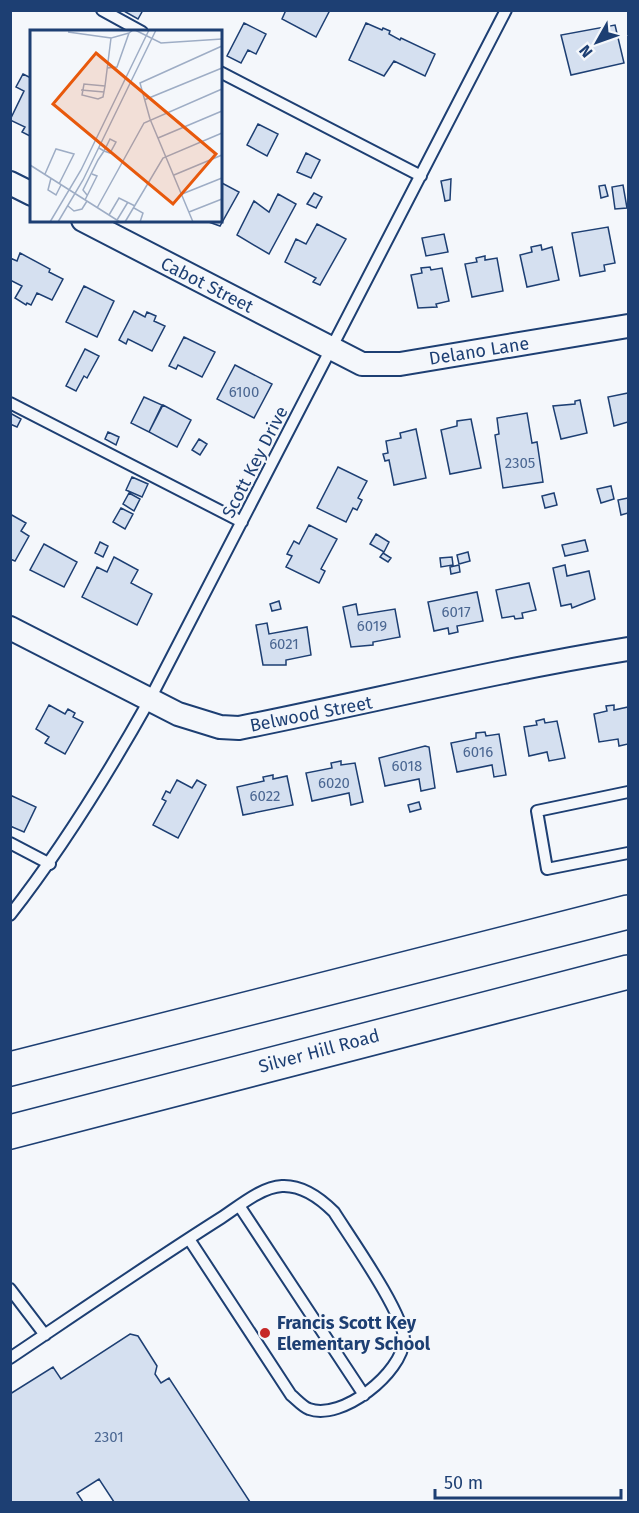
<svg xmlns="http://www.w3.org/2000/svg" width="639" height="1513" font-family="'Fira Sans',sans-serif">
	<rect width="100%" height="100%" fill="#f4f7fb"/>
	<path fill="#d5e0f0" stroke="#1d3f73" stroke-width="1.5" d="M122,10H143L138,19Z
		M286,10H330L316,37L282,19Z
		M244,23L266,34L256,54L248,50L241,63L227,56Z
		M366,23L382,30L383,28L390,31L389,34L400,40L401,38L435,54L425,76L394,61L384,76L349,60Z
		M615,25L624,63L571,75L561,35Z
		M23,74L31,78L30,136L22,132L25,127L10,120L24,91L16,87Z
		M258,124L278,134L267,156L247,145Z
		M306,153L320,160L311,178L297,172Z
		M451,179L450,200L445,201L441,181Z
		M220,182L239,192L220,226L203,220H220Z
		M605,185L608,196L601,198L599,186Z
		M623,185L627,208L615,209L612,187Z
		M314,193L322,197L316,208L307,204Z
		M278,194L296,204L269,254L237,235L254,201L269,212Z
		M317,224L346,239L320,285L313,282L316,278L285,262L296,239L306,244Z
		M608,227L615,263L604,265L605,271L580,276L572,233Z
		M444,234L448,252L426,256L422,238Z
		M541,245L542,250L552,247L559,280L527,287L520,255L532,252L531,247Z
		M20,253L50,269L49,272L63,279L52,300L37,293L31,305L27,303L26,305L15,298L22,286L10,280V258L17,261Z
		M485,256V260L497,258L503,291L472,297L465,264L477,262L476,258Z
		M430,267L431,270L442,268L449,301L436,304L437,307L418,308L411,275L422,273L421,268Z
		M84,286L114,301L97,337L66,322Z
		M134,311L145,317L147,312L156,316L154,321L165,326L152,351L128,339L126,344L119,340Z
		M184,337L215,352L202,377L178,365L176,369L169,366Z
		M85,349L99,356L87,378L84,376L76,391L66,386Z
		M235,365L272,384L254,418L217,399Z
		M628,393V422L614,426L608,397Z
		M144,397L162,405L149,432L131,423Z
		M580,400L587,433L561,439L553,406L575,404V401Z
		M163,405L191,420L177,447L149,432Z
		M10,413L21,419L17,427L10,424Z
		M527,413L532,443L537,442L543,482L503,488L495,435L499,434L497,418Z
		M471,419L481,468L450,474L441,430L457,426V421Z
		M416,429L426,478L394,485L389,460L385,461L383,454L388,453L386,441L401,438L400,433Z
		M108,432L119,437L116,445L105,439Z
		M199,439L207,444L200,455L192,450Z
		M338,467L367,481L358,498L362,500L357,510L353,508L346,522L317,508Z
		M132,477L148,484L142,497L126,490Z
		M611,486L614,499L601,503L597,489Z
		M129,493L140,499L134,511L123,504Z
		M554,493L557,505L545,508L542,496Z
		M628,498V513L621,515L618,500Z
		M121,508L133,514L125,529L113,522Z
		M10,514L26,523L21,531L29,536L15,561L10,559Z
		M309,525L337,539L321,569L325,571L319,583L286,567L292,556L287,554L294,541L299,544Z
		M376,534L389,542L384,552L370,544Z
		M585,540L588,551L565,556L562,545Z
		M100,542L108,546L103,557L95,553Z
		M44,544L77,562L64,587L30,570Z
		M468,552L470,561L459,564L457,555Z
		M383,553L391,558L388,562L380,557Z
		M114,557L138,570L131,583L152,594L137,625L82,597L97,567L107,572Z
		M452,557L453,565L441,567L440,558Z
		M459,565L460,572L451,574L450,567Z
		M565,565L567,576L589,571L595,599L572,608L571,604L561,606L553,568Z
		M529,583L536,610L522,613L523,618L515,619L514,616L502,618L496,590Z
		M477,592L483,621L457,626L458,632L449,634L448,628L434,631L428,602Z
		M279,601L281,609L272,611L270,604Z
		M356,604L358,615L395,609L400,637L373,642V645L351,647L343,607Z
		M267,623L269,634L307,627L311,655L286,660V665H263L256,625Z
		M49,705L65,714L68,709L75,713L73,717L83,722L65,754L45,743L49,737L36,729Z
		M614,705V710L628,707V744L619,746L618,739L599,742L594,714L607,711L606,706Z
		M544,719L545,723L557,721L565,758L549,761L547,752L529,756L524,727L537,725L536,721Z
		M485,732L486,736L499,734L506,775L494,777L492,765L457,772L451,743L476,738V733Z
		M425,746L429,747L435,788L421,791L419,779L385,786L379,758Z
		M341,761V765L355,763L363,802L351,805L349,793L312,801L306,773L332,768L331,763Z
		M273,775V779L287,776L293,805L243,815L237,787L264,781L263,777Z
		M177,780L192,788L197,780L206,785L178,838L153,825L166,801L162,799L166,791L170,793Z
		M10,795L36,807L24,832L10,826Z
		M419,802L421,809L410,812L408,805Z
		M130,1334L138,1336L157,1366L155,1374L161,1383L169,1378L250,1502H114L99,1479L77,1493L83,1502H10V1394L53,1367L61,1379Z"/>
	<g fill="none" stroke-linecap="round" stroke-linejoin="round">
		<defs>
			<path id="service" d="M102,10L142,32
				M220,72L421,176
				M10,403L242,522
				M628,792L537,811L547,869L628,853
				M10,843L50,864
				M10,915C64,846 108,774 150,699L506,10
				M240,1207L364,1395
				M10,1289L45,1335
				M10,1358C80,1311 150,1263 221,1218C238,1207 261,1187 282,1186C302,1185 320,1198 334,1212C349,1236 405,1315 404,1340C402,1373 342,1421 309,1409C303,1407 296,1399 291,1395L189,1239"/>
			<path id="minor" d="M10,183L32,194
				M83,220L362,364H400L628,326
				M10,628L178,714L220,727L239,728C369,702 498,670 628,649"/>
			<path id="primary" d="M10,1069L628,912
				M10,1132L628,972"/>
		</defs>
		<use href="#service" stroke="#1d3f73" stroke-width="14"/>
		<use href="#minor" stroke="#1d3f73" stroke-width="26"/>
		<use href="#primary" stroke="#1d3f73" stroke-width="36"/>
		<use href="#service" stroke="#f4f7fb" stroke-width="10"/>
		<use href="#minor" stroke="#f4f7fb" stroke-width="22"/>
		<use href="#primary" stroke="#f4f7fb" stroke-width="33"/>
	</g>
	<circle fill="#c62828" stroke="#f4f7fb" stroke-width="2" cx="265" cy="1333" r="6"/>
	<g text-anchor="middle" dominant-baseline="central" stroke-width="4.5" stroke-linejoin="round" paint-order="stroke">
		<g font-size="15" fill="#4b6792">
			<text x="244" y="392">6100</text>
			<text x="520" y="463">2305</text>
			<text x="456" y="612">6017</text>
			<text x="372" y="626">6019</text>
			<text x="284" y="644">6021</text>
			<text x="478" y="752">6016</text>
			<text x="407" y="766">6018</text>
			<text x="334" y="783">6020</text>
			<text x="265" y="796">6022</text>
			<text x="109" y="1437">2301</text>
		</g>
		<g font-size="18" fill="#1d3f73" stroke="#f4f7fb">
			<text transform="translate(207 285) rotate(27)">Cabot Street</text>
			<text transform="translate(479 351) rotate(-9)">Delano Lane</text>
			<text transform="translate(255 462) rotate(-63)">Scott Key Drive</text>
			<text transform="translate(311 714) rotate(-11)">Belwood Street</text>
			<text transform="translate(319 1051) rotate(-15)">Silver Hill Road</text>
		</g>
		<g font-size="18" font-weight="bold" fill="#1d3f73" stroke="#f4f7fb" text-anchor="start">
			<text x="277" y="1323">Francis Scott Key<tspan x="277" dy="21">Elementary School</tspan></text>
		</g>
	</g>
	<g transform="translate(30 30)">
		<rect width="192" height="192" fill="#f4f7fb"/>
		<path fill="none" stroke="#9eadc5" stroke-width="1.5" d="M105,0L131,13L192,9M38,2L81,8M77,38L87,37L99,3L103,0M75,56L54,54L52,65L68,69L73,67L75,56L81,8L99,3M51,60L74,62M114,70L192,38M128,108L192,81M0,135L90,192M15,144L26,119L44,124L29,154M144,145L192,125M21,148L18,160L26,165L31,155M152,164L192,148M57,165L53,160L68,130L74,121L80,109L86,112L80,123L74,121L69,118M55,170L67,146L62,144M38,176L44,181L52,179L57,171M67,178L114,93L192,59M104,178L113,183L110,192M159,182L192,169M79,185L89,168L105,176M87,190L98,172M20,192L51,140L119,0M28,192L53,150L126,0M95,192L133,128L192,103M163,192L120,89L110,53L192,16"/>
		<path fill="#e8590c" fill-opacity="0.15" stroke="#e8590c" stroke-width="3" d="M66,23L186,124L143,174L23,74Z"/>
		<rect width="192" height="192" fill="none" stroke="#1d3f73" stroke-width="3"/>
	</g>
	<rect width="639" height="1513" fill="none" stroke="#1d3f73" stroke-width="24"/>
	<g transform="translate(597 42) rotate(230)" stroke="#f4f7fb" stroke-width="4.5" paint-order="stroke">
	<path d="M0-4.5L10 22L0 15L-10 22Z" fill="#1d3f73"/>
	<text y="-9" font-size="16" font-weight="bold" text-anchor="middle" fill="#1d3f73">N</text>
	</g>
	<path d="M435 1489v9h186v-9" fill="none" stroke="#1d3f73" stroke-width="3"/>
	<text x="444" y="1489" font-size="18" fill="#1d3f73" stroke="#f4f7fb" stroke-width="4.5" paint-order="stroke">50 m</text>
</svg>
